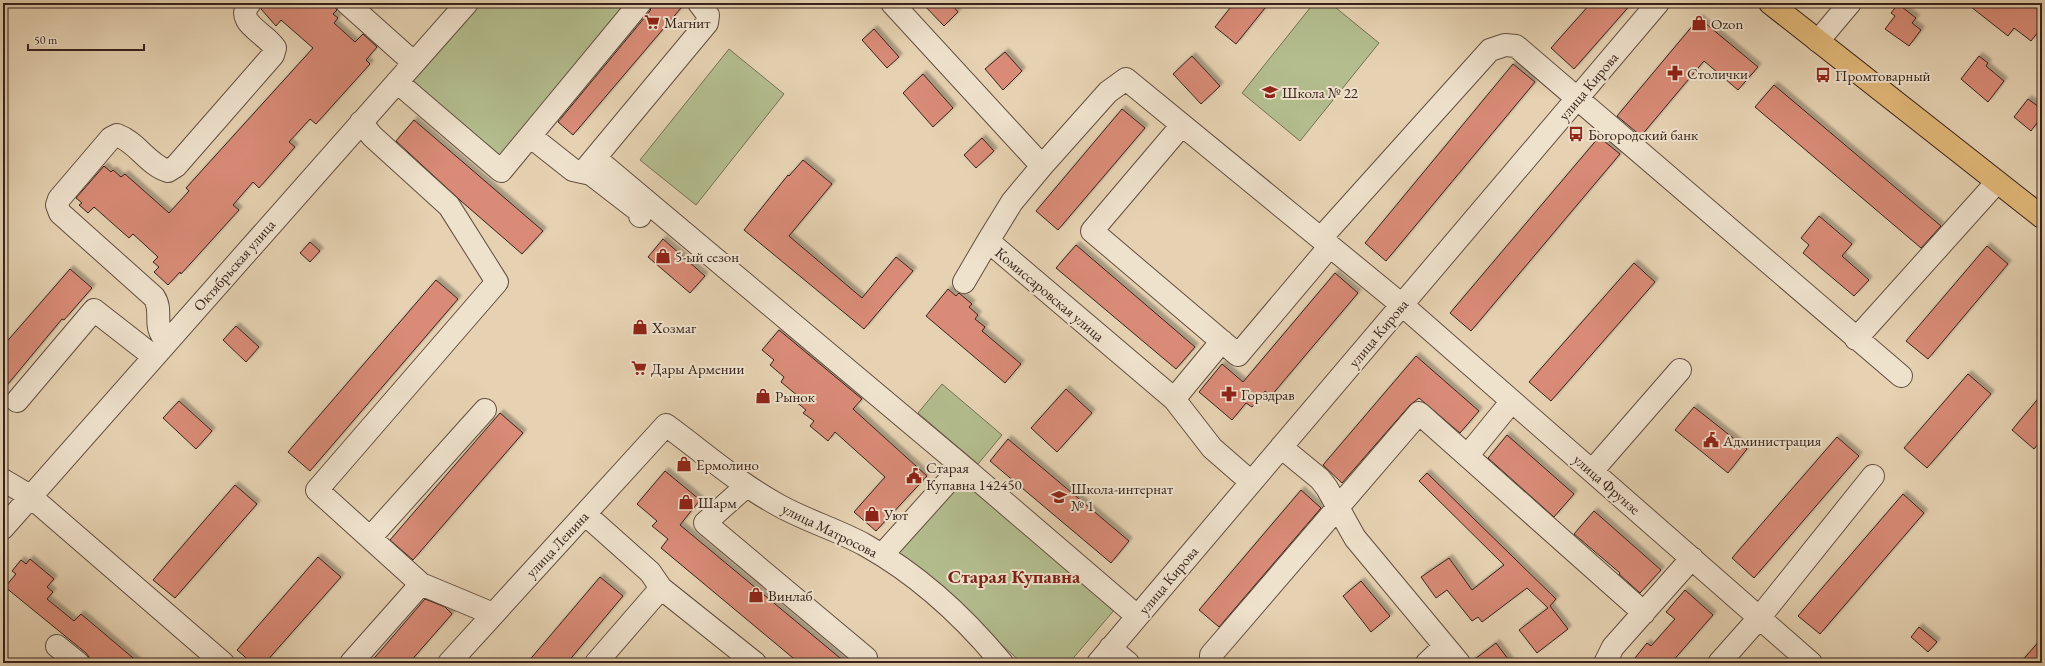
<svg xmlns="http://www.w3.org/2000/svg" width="2045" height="666" font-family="'EB Garamond',serif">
	<defs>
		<filter id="shadow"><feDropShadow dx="3.5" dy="-3.5" stdDeviation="1" flood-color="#0004"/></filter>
	</defs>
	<rect width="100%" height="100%" fill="#e6d2b2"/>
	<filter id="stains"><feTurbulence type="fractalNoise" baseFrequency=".005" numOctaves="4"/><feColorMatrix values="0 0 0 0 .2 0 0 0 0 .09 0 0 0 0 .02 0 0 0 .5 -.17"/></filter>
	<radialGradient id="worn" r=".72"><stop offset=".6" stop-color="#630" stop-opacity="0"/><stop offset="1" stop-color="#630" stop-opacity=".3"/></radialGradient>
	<path fill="#b3bd8e" stroke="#757054" d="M479,3H636L504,159L410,80Z
		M1314,3H1330L1379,43L1300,141L1242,93Z
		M729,49L784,94L696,205L640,160Z
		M942,384L1002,435L978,464L918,413Z
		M961,474L1116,608L1069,663H1022L894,548Z"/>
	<path fill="#d98b77" stroke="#37221b" filter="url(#shadow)" d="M262,3H332L337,10L333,14L338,18L334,23L355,42L363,34L377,47L366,60L370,64L316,124L310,119L289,142L295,147L259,188L253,182L233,205L239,210L181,274L180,272L168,285L154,272L159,267L153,262L158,257L133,234L129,238L94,207L88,213L79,205L82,203L76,198L104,166L111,172L113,170L121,177L125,174L169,213L189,191L186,188L313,48L281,20L276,26L261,9Z
		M652,3H675L681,8L573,135L558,122L650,11Z
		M922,3H950L958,12L944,26Z
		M1234,3H1269L1236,44L1215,27Z
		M1591,3H1632L1574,69L1551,48Z
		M1966,3H2042V27L2031,41L2014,28L2008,36Z
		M1898,4L1916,18L1912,23L1921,30L1909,46L1885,29L1895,16L1891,13Z
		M1699,18L1758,67L1738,90L1704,61L1641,136L1617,116Z
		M874,29L899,57L887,68L862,40Z
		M1005,52L1022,71L1003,90L985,69Z
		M1192,56L1220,86L1201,104L1173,74Z
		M1979,56L1988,63L1986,66L2004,81L1988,102L1961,79Z
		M1513,64L1535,82L1386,261L1365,243Z
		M923,74L953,108L933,127L903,93Z
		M1774,85L1941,226L1921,248L1755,107Z
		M2028,99L2042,109V116L2031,131L2014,117Z
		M1122,109L1145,128L1058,230L1036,211Z
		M414,120L543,231L522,254L461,201L396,141Z
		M1599,137L1620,154L1471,331L1450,313Z
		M982,138L994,151L976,168L964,155Z
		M803,160L832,184L789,236L862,298L896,257L913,271L864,329L744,230L788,175L789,176Z
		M1819,216L1852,244L1842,256L1869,280L1854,296L1803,253L1809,245L1801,238Z
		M663,239L705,276L690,293L648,257Z
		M310,242L320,251L310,262L300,253Z
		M1076,245L1195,347L1176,369L1056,268Z
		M1987,246L2008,264L1928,359L1906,341Z
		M1634,263L1655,282L1551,401L1529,382Z
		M70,269L92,288L64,320L62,319L3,390V346Z
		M1335,273L1358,293L1271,396L1265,391L1252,407L1246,403L1232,420L1199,392L1222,364L1243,382Z
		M436,280L458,299L310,471L288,452Z
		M948,289L956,296L959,293L972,304L969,307L978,315L975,319L985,327L982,331L1021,364L1005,383L926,316Z
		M236,326L259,347L246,362L223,340Z
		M779,330L862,399L853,409L927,476L876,531L854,512L885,477L835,432L828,441L810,426L814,421L803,413L806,410L794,400L798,396L781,382L784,377L770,365L774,360L762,350Z
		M1416,356L1479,411L1460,433L1419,398L1410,405L1342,483L1323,465Z
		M1968,374L1991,394L1927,468L1904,448Z
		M1066,389L1092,413L1057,452L1031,428Z
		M2042,394V439L2034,449L2012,430Z
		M179,401L212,431L196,449L163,418Z
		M1694,407L1747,449L1728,473L1675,430Z
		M500,413L523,433L413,560L390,540Z
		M1507,435L1574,494L1554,517L1488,458Z
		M1837,437L1859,456L1754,578L1732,558Z
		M1008,439L1129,541L1111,563L990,461Z
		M665,471L700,500L680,525L846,663H799L661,548L668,539L652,526L657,521L637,504Z
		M1427,473L1556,599L1550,606L1568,629L1537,653L1519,630L1548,608L1527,588L1482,622L1478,617L1472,621L1447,590L1436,598L1421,577L1449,558L1472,590L1504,565L1419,481Z
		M235,485L257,504L175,598L153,580Z
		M1301,490L1321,508L1219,627L1199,610Z
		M1903,494L1924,513L1820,634L1798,616Z
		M1594,511L1661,570L1640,593L1619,574L1620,573L1574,534Z
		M318,557L341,577L265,663H252L237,650Z
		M30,559L54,579L47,587L53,592L47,599L74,621L81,614L139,663H93L86,653L5,587L16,574L12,571L21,560L26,564Z
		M600,577L623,596L567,663H527Z
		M1361,581L1390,616L1371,632L1343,596Z
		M1685,590L1713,615L1671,663H1631L1647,643L1651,646L1675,619L1666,612Z
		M425,599L445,607L452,614L409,663H370Z
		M1919,627L1937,642L1928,652L1911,637Z
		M2042,638V663H2020Z
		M1496,643L1511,663H1471V662Z"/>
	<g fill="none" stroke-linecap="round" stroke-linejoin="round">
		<defs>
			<path id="minor" d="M347,3L414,63
				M892,3L1042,166L1012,202L988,241L1174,399L1212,448L1251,482
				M1818,41L1850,3
				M397,82L501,171L640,3
				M361,122L372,136L449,206L497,282L317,490L421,584L493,614
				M1182,125L1092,231L1238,355L1330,246
				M530,136L573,170L591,174L639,211L640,216
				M595,158L962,466L1137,616
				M1042,166L1108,92L1126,79L1408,310L1811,663
				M584,171L707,23L708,15L699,3
				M1321,238L1490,50L1505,45L1516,46L1901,376
				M964,282L988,241
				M1856,339L1997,182
				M167,341C151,326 164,312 154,297L60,213L57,205L59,199L111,138L117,135C137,142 148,165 168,171L176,166L273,55L275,48C266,33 233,22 250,3
				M1174,399L1222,341
				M17,401L94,310L153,356
				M1281,447L1320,479L1327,488L1355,538L1459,663
				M1468,455L1512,401
				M1592,471L1680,370
				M3,480L30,496L223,663
				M743,489L705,523L866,658L861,663
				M585,514L650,572L661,588L755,663
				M3,528L467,3
				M370,538L485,410
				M882,555L962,466
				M57,646L78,663
				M1110,648L1128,663
				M351,663L421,584
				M449,663L666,425C703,452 739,484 780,506C807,521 838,530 865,545C917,574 964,617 1002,663
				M596,663L661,588
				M1098,663L1658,3
				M1211,663V655L1419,413L1644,613
				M1427,663L1445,646
				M1605,663L1613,647L1692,558
				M1719,663L1759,618L1873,476"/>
			<path id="major" d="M1770,3L2042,217"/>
		</defs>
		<use href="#minor" stroke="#634e41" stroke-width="24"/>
		<use href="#major" stroke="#37221b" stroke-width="24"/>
		<use href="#minor" stroke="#efe2cd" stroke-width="22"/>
		<use href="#major" stroke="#e3b979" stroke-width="22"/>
	</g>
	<defs>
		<symbol id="supermarket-bare" viewBox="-9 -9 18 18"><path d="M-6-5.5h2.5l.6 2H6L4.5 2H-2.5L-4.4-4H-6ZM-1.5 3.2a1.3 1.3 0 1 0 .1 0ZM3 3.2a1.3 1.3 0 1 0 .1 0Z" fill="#8f2418" stroke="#efe2cd" stroke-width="2.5" paint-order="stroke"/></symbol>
		<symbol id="shop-bare" viewBox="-9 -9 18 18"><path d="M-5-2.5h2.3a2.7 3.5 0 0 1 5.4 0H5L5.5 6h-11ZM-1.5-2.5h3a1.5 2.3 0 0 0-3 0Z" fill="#8f2418" stroke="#efe2cd" stroke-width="2.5" paint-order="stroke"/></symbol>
		<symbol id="pharmacy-bare" viewBox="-9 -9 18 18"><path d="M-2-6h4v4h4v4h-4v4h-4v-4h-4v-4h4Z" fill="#8f2418" stroke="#efe2cd" stroke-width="2.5" paint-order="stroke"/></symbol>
		<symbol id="bus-bare" viewBox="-9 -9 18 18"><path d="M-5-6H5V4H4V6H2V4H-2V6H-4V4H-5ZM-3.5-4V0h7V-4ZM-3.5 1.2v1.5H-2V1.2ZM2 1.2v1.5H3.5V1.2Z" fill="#8f2418" stroke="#efe2cd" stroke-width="2.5" paint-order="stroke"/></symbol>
		<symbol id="school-bare" viewBox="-9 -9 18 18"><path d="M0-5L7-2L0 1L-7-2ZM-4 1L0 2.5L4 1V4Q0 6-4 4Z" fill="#8f2418" stroke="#efe2cd" stroke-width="2.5" paint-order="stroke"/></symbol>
		<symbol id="civic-bare" viewBox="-9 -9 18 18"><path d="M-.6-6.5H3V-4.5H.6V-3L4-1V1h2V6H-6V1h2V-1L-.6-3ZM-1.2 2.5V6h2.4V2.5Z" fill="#8f2418" stroke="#efe2cd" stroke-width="2.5" paint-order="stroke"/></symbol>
	</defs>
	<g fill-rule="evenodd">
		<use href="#supermarket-bare" x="641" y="11" width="22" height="22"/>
		<use href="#shop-bare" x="1688" y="12" width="22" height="22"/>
		<use href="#pharmacy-bare" x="1664" y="62" width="22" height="22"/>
		<use href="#bus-bare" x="1812" y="64" width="22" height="22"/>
		<use href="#school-bare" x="1259" y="81" width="22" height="22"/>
		<use href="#bus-bare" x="1565" y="123" width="22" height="22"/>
		<use href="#shop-bare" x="652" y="245" width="22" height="22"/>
		<use href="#shop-bare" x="629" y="316" width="22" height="22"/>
		<use href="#supermarket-bare" x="628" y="357" width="22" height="22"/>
		<use href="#pharmacy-bare" x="1218" y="383" width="22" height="22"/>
		<use href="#shop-bare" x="752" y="385" width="22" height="22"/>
		<use href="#civic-bare" x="1700" y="429" width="22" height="22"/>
		<use href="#shop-bare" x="673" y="453" width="22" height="22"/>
		<use href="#civic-bare" x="903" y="465" width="22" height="22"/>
		<use href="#school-bare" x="1048" y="486" width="22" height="22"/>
		<use href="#shop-bare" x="675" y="491" width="22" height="22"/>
		<use href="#shop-bare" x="861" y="503" width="22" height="22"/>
		<use href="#shop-bare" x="745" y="584" width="22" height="22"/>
	</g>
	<g text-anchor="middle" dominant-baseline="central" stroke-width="4" stroke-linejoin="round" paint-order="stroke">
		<g font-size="15" fill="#37221b" stroke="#efe2cd" text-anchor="start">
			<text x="664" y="22">Магнит</text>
			<text x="1711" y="23">Ozon</text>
			<text x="1687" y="73">Столички</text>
			<text x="1835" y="75">Промтоварный</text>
			<text x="1282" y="92">Школа № 22</text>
			<text x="1588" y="134">Богородский банк</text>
			<text x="675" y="256">5-ый сезон</text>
			<text x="652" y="327">Хозмаг</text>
			<text x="651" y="368">Дары Армении</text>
			<text x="1241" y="394">Горздрав</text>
			<text x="775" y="396">Рынок</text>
			<text x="1723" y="440">Администрация</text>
			<text x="696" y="464">Ермолино</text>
			<text x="926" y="467">Старая<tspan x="926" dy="17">Купавна 142450</tspan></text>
			<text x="1071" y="488">Школа-интернат<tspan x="1071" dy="17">№ 1</tspan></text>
			<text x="698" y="502">Шарм</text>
			<text x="884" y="514">Уют</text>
			<text x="768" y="595">Винлаб</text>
		</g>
		<g font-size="15" fill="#37221b" stroke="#efe2cd">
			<text transform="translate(1588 86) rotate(-50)">улица Кирова</text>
			<text transform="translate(234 265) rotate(-49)">Октябрьская улица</text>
			<text transform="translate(1050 294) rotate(40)">Комиссаровская улица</text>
			<text transform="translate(1378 333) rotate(-50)">улица Кирова</text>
			<text transform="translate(1607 484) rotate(41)">улица Фрунзе</text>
			<text transform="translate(830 530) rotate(26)">улица Матросова</text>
			<text transform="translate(557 544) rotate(-47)">улица Ленина</text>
			<text transform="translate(1168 580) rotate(-50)">улица Кирова</text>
		</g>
		<g font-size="19" font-weight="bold" fill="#7a1f14" stroke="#efe2cd">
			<text x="1014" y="576">Старая Купавна</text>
		</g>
	</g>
	<rect width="2045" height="666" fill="none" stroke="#e6d2b2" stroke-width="16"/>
	<rect x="4" y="4" width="2037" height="658" fill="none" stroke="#37221b" stroke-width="2"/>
	<rect x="8" y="8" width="2029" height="650" fill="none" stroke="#37221b"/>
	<path d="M28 44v6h116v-6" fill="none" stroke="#37221b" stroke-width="2"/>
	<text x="34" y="44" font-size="12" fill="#37221b" stroke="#efe2cd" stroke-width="3" paint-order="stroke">50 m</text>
	<rect width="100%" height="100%" filter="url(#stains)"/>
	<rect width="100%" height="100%" fill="url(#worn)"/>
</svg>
